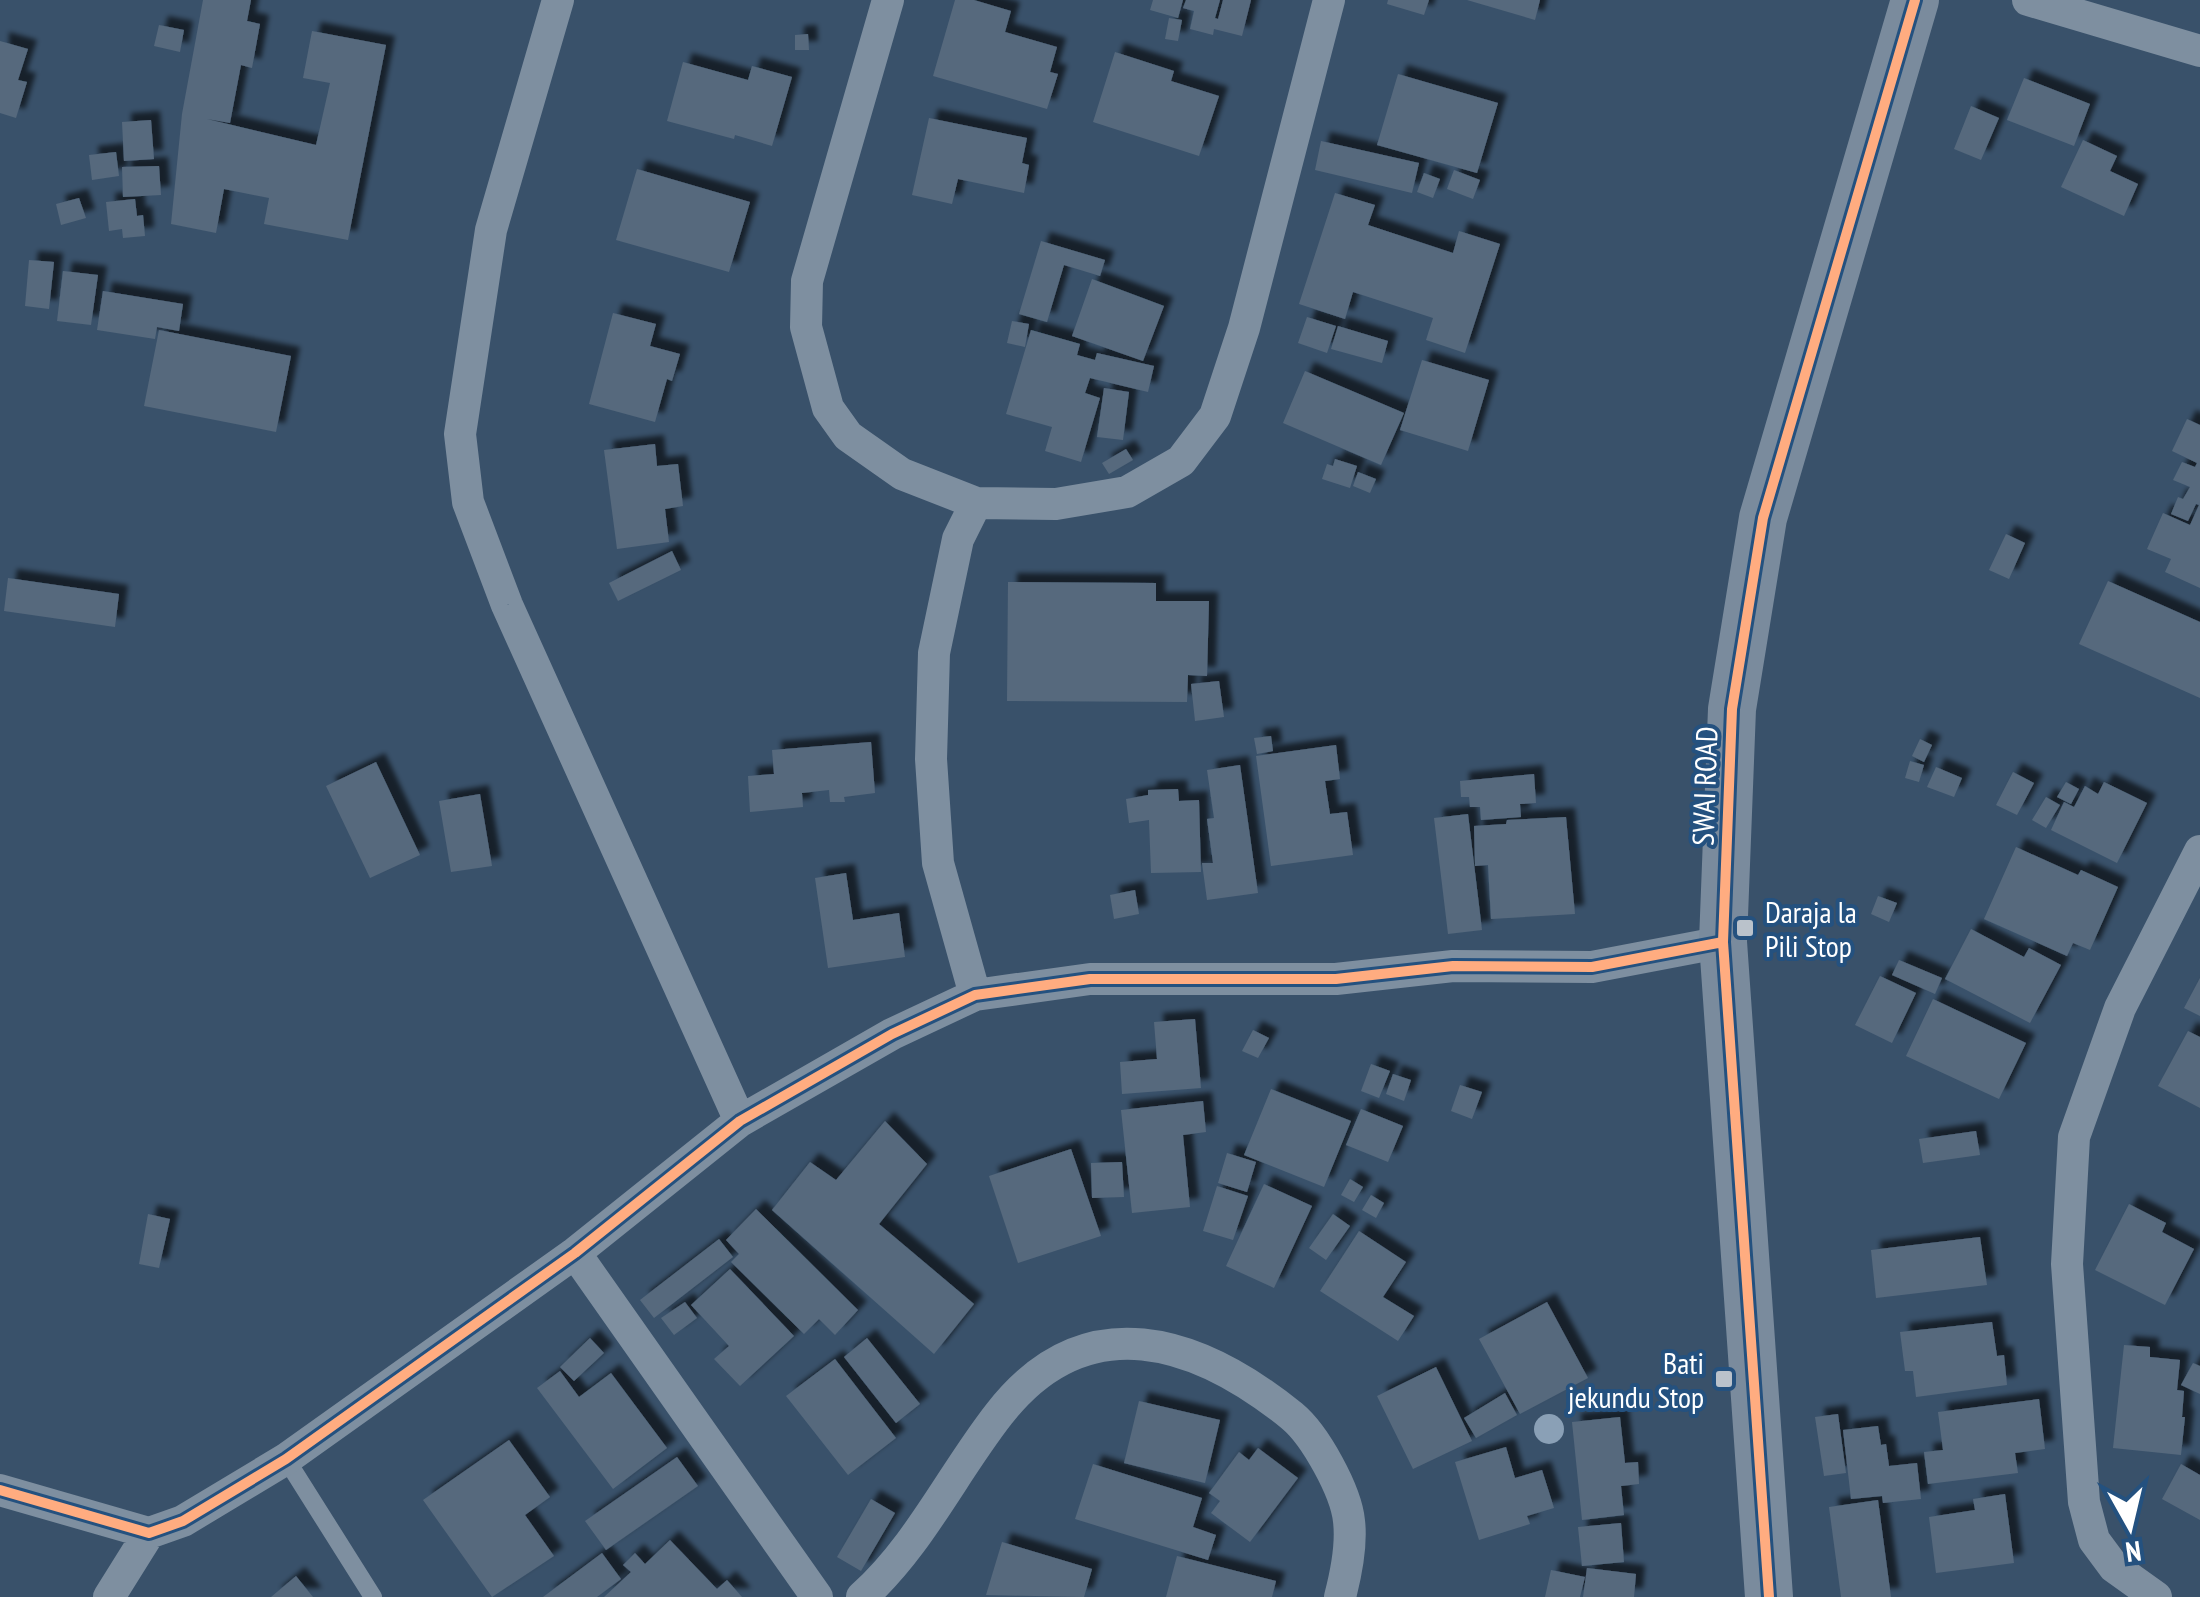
<svg xmlns="http://www.w3.org/2000/svg" width="2200" height="1597" font-family="'PT Sans Narrow',sans-serif">
	<defs>
		<filter id="shadow"><feDropShadow dx="9" dy="-9" stdDeviation="2.5" flood-color="#0009"/></filter>
	</defs>
	<rect width="100%" height="100%" fill="#39516a"/>
	<path fill="#56697d" filter="url(#shadow)" d="M203,0H251L247,21L260,24L252,68L241,65L230,123L207,119L316,145L330,83L303,78L312,31L386,45L348,240L264,224L269,198L224,189L216,233L171,224L182,114Z
		M955,0H974L1011,11L1005,32L1057,47L1050,72L1058,74L1047,109L933,76Z
		M1153,0H1183L1178,18L1150,10Z
		M1186,0H1220L1215,18L1218,19L1223,0H1251L1242,36L1214,29L1213,35L1190,29L1194,11L1183,8Z
		M1388,0H1429L1424,15L1387,4Z
		M1467,0H1540L1535,20Z
		M1169,18L1182,20L1178,41L1165,39Z
		M159,25L184,30L180,52L154,46Z
		M808,34L809,50H795V35Z
		M0,41L28,49L18,80L27,82L16,118L0,113Z
		M1115,52L1174,71L1171,81L1219,96L1199,156L1093,122Z
		M683,62L748,80L752,66L792,77L772,146L735,135L734,139L667,121Z
		M1398,74L1498,103L1477,173L1377,145Z
		M2024,78L2090,104L2074,146L2007,120Z
		M1971,106L1999,118L1981,160L1954,149Z
		M929,118L1027,138L1022,163L1029,165L1024,193L958,179L952,204L912,195Z
		M151,120L154,159L124,161L122,122Z
		M2083,140L2117,156L2110,171L2138,184L2124,216L2061,187Z
		M1321,141L1419,163L1412,193L1315,170Z
		M116,152L119,176L92,180L89,155Z
		M159,166L161,195L123,197L122,167Z
		M637,169L750,202L729,272L616,240Z
		M1454,170L1480,180L1473,199L1447,189Z
		M1424,173L1440,179L1433,198L1417,192Z
		M1335,193L1375,205L1368,225L1453,253L1459,231L1500,244L1465,353L1426,340L1433,318L1353,292L1345,319L1299,304Z
		M79,198L86,218L61,225L56,204Z
		M135,199L137,216L143,215L145,236L123,238L122,229L109,231L106,202Z
		M1041,241L1105,260L1100,276L1064,265L1047,322L1019,314Z
		M29,260L54,262L49,309L25,306Z
		M63,271L98,275L91,325L57,321Z
		M1092,279L1164,306L1143,361L1072,336Z
		M103,291L183,304L179,331L157,327L155,339L97,330Z
		M613,313L656,324L650,346L680,354L672,381L667,379L655,422L589,404Z
		M1307,317L1336,326L1327,353L1298,343Z
		M1012,321L1029,324L1025,347L1007,343Z
		M1338,326L1388,341L1382,363L1331,349Z
		M159,330L291,356L276,432L144,406Z
		M1031,330L1080,344L1077,355L1095,360L1097,353L1154,366L1148,392L1090,378L1085,393L1100,398L1081,462L1045,451L1052,427L1006,414Z
		M1422,360L1489,380L1468,451L1400,430Z
		M1305,371L1404,413L1381,465L1283,423Z
		M1104,388L1129,392L1123,440L1097,437Z
		M2187,419L2200,425V588L2165,572L2171,559L2147,549L2163,513L2190,525L2199,505L2196,504L2188,521L2171,514L2178,497L2183,499L2190,487L2173,480L2182,462L2195,467L2197,463L2172,451Z
		M655,444L657,466L678,464L683,506L665,509L669,542L617,549L604,450Z
		M1126,449L1133,460L1109,474L1102,463Z
		M1335,459L1357,466L1350,488L1322,479L1327,464L1333,466Z
		M1358,472L1376,479L1370,493L1353,486Z
		M2006,534L2025,543L2009,579L1989,570Z
		M672,551L681,570L618,601L609,583Z
		M8,578L119,594L115,627L4,611Z
		M2108,581L2200,622V698L2079,644Z
		M1008,582L1156,583V601H1209L1207,676L1188,675L1187,702L1007,701Z
		M1219,681L1224,717L1195,721L1191,684Z
		M1271,736L1273,751L1257,754L1254,738Z
		M1920,739L1932,745L1924,762L1912,756Z
		M871,742L875,793L844,797L845,802H830L829,790L802,793L803,807L750,812L748,776L774,774L772,750Z
		M1336,745L1340,779L1325,781L1330,814L1347,812L1353,855L1271,866L1256,756Z
		M1910,761L1924,765L1919,782L1905,778Z
		M376,762L420,855L370,878L326,786Z
		M1240,765L1258,893L1207,900L1202,863H1213L1207,819L1214,818L1207,770Z
		M1936,767L1962,778L1954,797L1927,787Z
		M2013,772L2034,783L2017,815L1996,805Z
		M1534,774L1536,803L1520,804L1521,817L1481,820L1480,807H1470L1469,797H1461L1460,781Z
		M2066,782L2079,789L2071,804L2057,797Z
		M2104,782L2147,803L2117,863L2051,830L2064,802L2074,807L2085,786L2098,794Z
		M1178,789L1179,801L1199,800L1201,872L1151,873L1149,820L1129,823L1126,799L1148,795V790Z
		M480,794L492,866L451,872L439,801Z
		M2046,797L2060,805L2046,828L2032,820Z
		M1468,814L1482,930L1448,934L1434,818Z
		M1566,817L1575,914L1491,919L1488,865L1475,866L1474,826L1506,824L1507,820Z
		M2016,847L2078,875L2081,870L2118,887L2090,950L2073,943L2067,956L1984,919Z
		M846,873L853,920L899,913L905,957L828,968L815,878Z
		M1135,890L1139,914L1114,919L1110,895Z
		M1878,896L1897,903L1889,922L1871,914Z
		M1971,929L2024,957L2029,948L2061,965L2030,1023L1945,979Z
		M1899,960L1942,978L1935,994L1892,975Z
		M1880,976L1916,993L1892,1043L1855,1025Z
		M2200,978V1016L2184,1008Z
		M1933,999L2026,1043L1999,1099L1906,1056Z
		M1195,1019L1201,1088L1122,1094L1120,1062L1157,1059L1154,1022Z
		M1253,1030L1269,1038L1258,1058L1242,1051Z
		M2188,1031L2200,1037V1108L2158,1086Z
		M1371,1064L1390,1071L1379,1098L1361,1091Z
		M1393,1074L1411,1080L1404,1101L1386,1094Z
		M1460,1085L1482,1092L1472,1119L1451,1111Z
		M1271,1089L1351,1121L1324,1187L1244,1155Z
		M1203,1101L1206,1132L1183,1135L1190,1207L1132,1213L1121,1110Z
		M1361,1109L1403,1126L1388,1162L1346,1145Z
		M885,1121L927,1164L879,1224L974,1304L934,1354L772,1210L810,1162L836,1180Z
		M1976,1131L1980,1155L1923,1163L1919,1139Z
		M1071,1149L1101,1236L1018,1263L989,1176Z
		M1227,1153L1256,1162L1247,1192L1218,1183Z
		M1122,1162L1124,1197L1092,1198L1091,1163Z
		M1350,1179L1363,1187L1354,1202L1341,1195Z
		M1264,1184L1312,1206L1274,1288L1226,1266Z
		M1217,1186L1248,1196L1233,1240L1203,1231Z
		M1371,1195L1384,1203L1376,1218L1362,1210Z
		M2129,1204L2166,1223L2162,1232L2194,1249L2165,1305L2095,1270Z
		M756,1209L858,1310L835,1335L819,1319L804,1334L731,1262L739,1254L726,1240Z
		M148,1214L170,1219L159,1268L139,1264Z
		M1333,1214L1350,1226L1326,1260L1309,1248Z
		M1359,1231L1406,1262L1383,1297L1414,1316L1398,1341L1320,1291Z
		M1980,1237L1987,1285L1876,1298L1871,1250Z
		M719,1239L733,1257L654,1318L640,1300Z
		M730,1269L794,1336L740,1386L714,1359L729,1346L691,1305Z
		M685,1302L697,1318L674,1335L661,1318Z
		M1547,1302L1588,1378L1520,1414L1479,1339Z
		M1992,1322L1997,1356L2004,1355L2007,1385L1916,1397L1913,1371H1905L1900,1332Z
		M590,1338L604,1353L574,1381L560,1367Z
		M867,1338L920,1404L896,1423L844,1357Z
		M2124,1345L2150,1347V1357L2180,1360L2177,1390L2184,1391L2182,1417H2185L2181,1455L2113,1448Z
		M835,1359L896,1438L848,1475L786,1396Z
		M2193,1363L2200,1366V1394L2181,1385Z
		M1436,1367L1472,1441L1413,1469L1377,1396Z
		M560,1371L579,1397L611,1373L667,1448L613,1489L537,1388Z
		M1505,1393L1517,1415L1476,1438L1464,1418Z
		M2039,1399L2045,1449L2015,1453L2018,1473L1928,1484L1924,1452L1943,1450L1938,1412Z
		M1139,1401L1220,1420L1205,1483L1124,1463Z
		M1838,1414L1846,1473L1824,1476L1815,1417Z
		M1620,1417L1625,1463L1638,1462L1639,1484L1621,1486L1624,1515L1582,1520L1572,1422Z
		M1878,1426L1881,1445L1886,1444L1889,1466L1917,1463L1921,1499L1883,1503L1882,1496L1851,1499L1843,1430Z
		M509,1440L550,1497L525,1515L554,1556L492,1597L423,1500Z
		M1506,1447L1515,1478L1542,1470L1554,1508L1527,1516L1530,1524L1479,1540L1455,1462Z
		M1258,1448L1298,1478L1250,1542L1211,1513L1220,1501L1209,1493L1239,1452L1249,1460Z
		M677,1457L698,1486L606,1550L585,1521Z
		M1093,1464L1202,1498L1193,1527L1216,1535L1208,1560L1075,1519Z
		M2181,1464L2200,1475V1520L2162,1499Z
		M2005,1494L2014,1563L1936,1573L1929,1517L1975,1510L1973,1499Z
		M871,1499L895,1513L861,1571L837,1557Z
		M1878,1500L1891,1597H1841L1829,1507Z
		M1621,1523L1624,1562L1582,1566L1578,1527Z
		M670,1540L717,1589L727,1580L742,1597H604L631,1572L623,1565L635,1553L645,1564Z
		M1002,1542L1092,1569L1084,1597L986,1595Z
		M602,1553L621,1579L597,1597H543Z
		M1177,1556L1276,1581L1272,1597H1166Z
		M1587,1568L1636,1574L1634,1597H1583Z
		M1551,1570L1585,1577L1580,1597H1545Z
		M296,1576L313,1597H271Z"/>
	<g fill="none" stroke-linecap="round" stroke-linejoin="round">
		<path stroke="#7e8fa0" stroke-width="18" d="M286,1459L373,1597"/>
		<path stroke="#7e8fa0" stroke-width="32" d="M558,0L491,230L460,434L468,502L507,605L740,1121
			M888,0L807,281L806,327L828,408L848,436L902,474L976,503L1056,504L1127,492L1181,461L1215,416L1244,328L1329,0
			M2028,0L2200,51
			M975,995L938,863L931,759L934,653L958,539L976,503
			M575,1253L817,1597
			M0,1490L149,1533L183,1521L286,1459L575,1253L740,1121L892,1034L975,995L1090,979H1336L1453,966L1592,967L1723,942
			M109,1597L149,1533
			M862,1597C919,1546 952,1474 999,1414C1086,1302 1198,1340 1292,1416C1315,1435 1346,1491 1349,1521C1352,1546 1346,1574 1340,1597
			M2156,1597L2114,1567L2094,1540L2084,1502L2067,1264L2074,1137L2120,1008L2200,851"/>
		<path stroke="#7a8b9d" stroke-width="48" d="M1769,1597L1723,942L1732,709L1763,518L1915,0"/>
		<defs>
			<path id="cycleway" d="M0,1490L149,1533L183,1521L286,1459L575,1253L740,1121L892,1034L975,995L1090,979H1336L1453,966L1592,967L1723,942
				M1769,1597L1723,942L1732,709L1763,518L1915,0"/>
		</defs>
		<use href="#cycleway" stroke="#24517f" stroke-width="16"/>
		<use href="#cycleway" stroke="#ffac80" stroke-width="10"/>
	</g>
	<circle fill="#8aa0b6" cx="1549" cy="1429" r="15"/>
	<g fill="#bac2cb" stroke="#24517f" stroke-width="4">
		<rect x="1735" y="918" width="20" height="20" rx="5"/>
		<rect x="1714" y="1369" width="20" height="20" rx="5"/>
	</g>
	<g text-anchor="middle" dominant-baseline="central" stroke-width="8" stroke-linejoin="round" paint-order="stroke">
		<g font-size="30" fill="#fff" stroke="#24517f">
			<text transform="translate(1704 786) rotate(-88)">SWAI ROAD</text>
		</g>
		<g font-size="30" fill="#fff" stroke="#24517f" text-anchor="start">
			<text x="1765" y="911">Daraja la<tspan x="1765" dy="34">Pili Stop</tspan></text>
			<text x="1704" y="1362" text-anchor="end">Bati<tspan x="1704" dy="34">jekundu Stop</tspan></text>
		</g>
	</g>
	<g transform="translate(2130 1527) rotate(172)" stroke="#24517f" stroke-width="8" paint-order="stroke">
	<path d="M0-8L18 38L0 25L-18 38Z" fill="#ffffff"/>
	<text y="-15" font-size="28" font-weight="bold" text-anchor="middle" fill="#ffffff">N</text>
	</g>
</svg>
